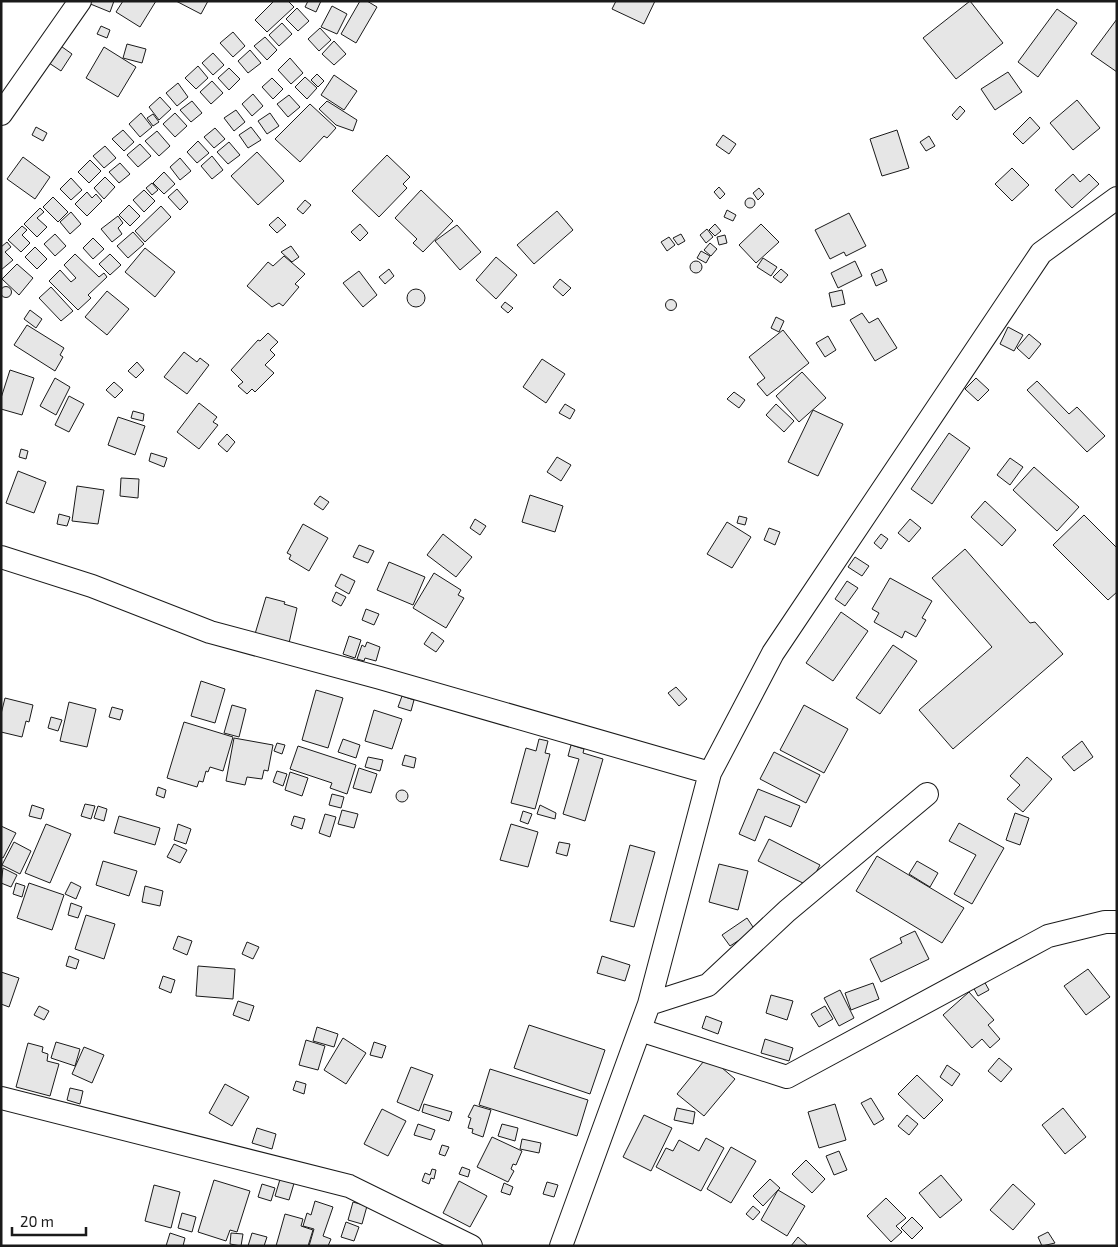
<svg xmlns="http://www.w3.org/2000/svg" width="1118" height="1247" font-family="'Exo 2',sans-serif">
	<rect width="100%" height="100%" fill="#fff"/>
	<path fill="#e6e6e6" stroke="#1a1a1a" d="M89,1H114L110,12L88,3Z
		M123,1H156L140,27L116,12Z
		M176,1H208L201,14Z
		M274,1H288L294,7L267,32L255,20Z
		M308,1H321L316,12L305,7Z
		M360,1H367L377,7L356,43L341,34Z
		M616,1H655L644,24L612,9Z
		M970,1L1003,43L956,79L923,38Z
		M332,6L347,14L337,34L321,27Z
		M297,8L309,21L298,31L286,19Z
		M1057,9L1077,23L1038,77L1018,62Z
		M1117,19V72L1091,54Z
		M282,23L292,34L279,46L269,35Z
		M101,26L110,30L107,38L97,34Z
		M320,28L331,40L319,51L308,39Z
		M233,32L245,46L233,57L220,43Z
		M265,37L277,50L267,60L254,46Z
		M334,41L346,54L334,65L322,54Z
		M58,44L72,54L61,71L46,61Z
		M127,44L146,49L142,63L123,58Z
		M104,47L136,67L118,97L86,78Z
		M250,50L261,63L248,73L238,61Z
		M213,53L224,65L213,75L202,63Z
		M290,58L303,73L291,84L278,70Z
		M198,66L208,78L196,89L185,78Z
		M229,68L240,79L229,90L218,78Z
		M1008,72L1022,92L995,110L981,89Z
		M317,74L324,81L318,87L311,80Z
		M334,75L357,91L344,110L321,95Z
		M305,77L317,88L307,99L295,87Z
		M272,78L283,89L273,99L262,87Z
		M212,81L223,93L211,104L200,92Z
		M178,83L188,97L177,106L166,93Z
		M253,94L263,106L252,116L242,104Z
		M289,95L300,107L288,117L277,104Z
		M160,97L171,109L159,120L149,107Z
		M1077,100L1100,128L1073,150L1050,123Z
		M192,101L202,113L191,122L180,110Z
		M327,101L357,120L353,131L336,125L319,109Z
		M310,104L336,128L327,138L324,136L300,162L275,139Z
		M960,106L965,111L957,120L952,115Z
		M236,110L245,122L234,131L224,118Z
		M141,113L152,127L140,137L129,124Z
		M175,113L187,126L175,137L163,124Z
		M270,113L279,126L267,134L258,121Z
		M153,114L159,122L153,126L147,118Z
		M1030,117L1040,128L1023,144L1013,134Z
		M36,127L47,133L43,141L32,135Z
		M251,127L261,140L248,148L239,135Z
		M215,128L225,139L214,148L204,137Z
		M123,130L134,142L124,151L112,139Z
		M897,130L909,168L882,176L870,139Z
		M157,131L170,146L159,156L145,141Z
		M723,135L736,144L729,154L716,145Z
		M929,136L935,146L926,151L920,142Z
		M198,141L209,153L197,163L187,152Z
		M229,142L240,155L228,164L217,152Z
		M140,144L151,156L138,167L127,155Z
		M105,146L116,158L104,168L93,156Z
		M257,152L284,181L258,205L231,176Z
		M387,155L410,177L403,184L407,188L379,217L352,191Z
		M212,156L223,170L212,179L201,166Z
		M23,157L50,177L35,199L7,179Z
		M180,158L191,171L180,180L170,167Z
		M90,160L101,171L89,183L78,172Z
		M120,163L130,174L119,183L109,172Z
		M1012,168L1029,185L1012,201L995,184Z
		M164,172L175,184L164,194L153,183Z
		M1073,174L1080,182L1089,174L1099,184L1072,208L1055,190Z
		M105,177L115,187L104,199L94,188Z
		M71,178L82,190L71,200L60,189Z
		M152,183L158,190L152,195L146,188Z
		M719,187L725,194L720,199L714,192Z
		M759,188L764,194L758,200L753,193Z
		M177,189L188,202L180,210L168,197Z
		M144,190L155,201L144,212L133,200Z
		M421,190L453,221L423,252L413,243L417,239L395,218Z
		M87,192L92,198L96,194L102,201L87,216L75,204Z
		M53,197L68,212L58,222L43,207Z
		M745 203a5 5 0 1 1 10 0a5 5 0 1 1-10 0Z
		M305,200L311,205L303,214L297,209Z
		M129,205L140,216L130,226L119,215Z
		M161,206L171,217L145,242L135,231Z
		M40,208L44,212L37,218L47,227L37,237L24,224Z
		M727,210L736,215L733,221L724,217Z
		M557,211L573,230L534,264L517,245Z
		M71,212L81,224L70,234L60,222Z
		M849,213L866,246L846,256L844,252L830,259L815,230Z
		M118,216L123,223L118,228L122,234L112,242L101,229Z
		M278,217L286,225L277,233L269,225Z
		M360,224L368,233L360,241L351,232Z
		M715,224L721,231L715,236L709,230Z
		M761,224L779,242L756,263L739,245Z
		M457,225L481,252L460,270L435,241Z
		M22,226L27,230L22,235L30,243L21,252L8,240Z
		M707,229L713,237L706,243L700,235Z
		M133,232L144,244L128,258L117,246Z
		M55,234L66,246L55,256L44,244Z
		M681,234L685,241L678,245L673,238Z
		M725,235L727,243L719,245L717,237Z
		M669,237L675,245L667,251L661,242Z
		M93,238L104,249L93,259L83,248Z
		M7,242L11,247L5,252L13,260L1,270V247Z
		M710,243L717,249L711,256L704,250Z
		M291,246L299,257L292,262L281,252Z
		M35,247L47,259L37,269L25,257Z
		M145,248L175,272L155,297L125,272Z
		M701,251L710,256L706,263L697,258Z
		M75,254L99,277L104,273L107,277L88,295L91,298L78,310L49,281L60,270L71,282L76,278L64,265Z
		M110,254L121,265L110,275L99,264Z
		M284,256L305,274L295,284L299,287L283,306L279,303L272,307L247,286L268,262L273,266Z
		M496,257L517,275L496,299L476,280Z
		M763,258L777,267L771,276L757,267Z
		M690 267a6 6 0 1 1 12 0a6 6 0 1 1-12 0Z
		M855,261L862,276L838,288L831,273Z
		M17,264L33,278L19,295L2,279Z
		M389,269L394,276L385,284L379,277Z
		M781,269L788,275L781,283L773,277Z
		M882,269L887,281L876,286L871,274Z
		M359,271L377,295L363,307L343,283Z
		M560,279L571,288L563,296L553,287Z
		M0.5 292a5.5 5.5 0 1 1 11 0a5.5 5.5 0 1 1-11 0Z
		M51,287L73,311L61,321L39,298Z
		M407 298a9 9 0 1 1 18 0a9 9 0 1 1-18 0Z
		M842,290L845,304L832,307L829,293Z
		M107,291L129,309L107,335L85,317Z
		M665.5 305a5.5 5.5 0 1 1 11 0a5.5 5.5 0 1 1-11 0Z
		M505,302L513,308L508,313L501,307Z
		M30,310L42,319L36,328L24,319Z
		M862,313L869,323L878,318L897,348L875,361L850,320Z
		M776,317L784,321L779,332L771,328Z
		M27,325L64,348L60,355L63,357L55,371L14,345Z
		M1008,327L1023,335L1014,351L1000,344Z
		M783,330L809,363L767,396L757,384L765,378L749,357Z
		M268,333L278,342L270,350L275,355L265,365L274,373L255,392L252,389L247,394L238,386L243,382L231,370L258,340L260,341Z
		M1029,334L1041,344L1029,359L1017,348Z
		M828,336L836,350L825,357L816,343Z
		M184,352L197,362L200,358L209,365L187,394L164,377Z
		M542,359L565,374L546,403L523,387Z
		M137,362L144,370L136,378L128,371Z
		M10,370L34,378L22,415L1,409V398Z
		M802,372L826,398L799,422L776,396Z
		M55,378L70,387L56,415L40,406Z
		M976,378L989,390L978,401L965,389Z
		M1037,381L1069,414L1077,407L1105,436L1087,452L1027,390Z
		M114,382L123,390L115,398L106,390Z
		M734,392L745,400L739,408L727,399Z
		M69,396L84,404L69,432L55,425Z
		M199,403L217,417L213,422L218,425L199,449L177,432Z
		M565,404L575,410L570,419L559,413Z
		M776,404L794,421L784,432L766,415Z
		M813,410L843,424L818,476L788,462Z
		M133,411L144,414L143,421L131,418Z
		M118,417L145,426L135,455L108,445Z
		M949,433L970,448L932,504L911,489Z
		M227,434L235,442L227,452L218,444Z
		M21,449L28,451L26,459L19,457Z
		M151,453L167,458L164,467L149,461Z
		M557,457L571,465L561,481L547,472Z
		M1010,458L1023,467L1010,485L997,475Z
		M1034,467L1079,507L1057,531L1013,490Z
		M18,471L46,482L34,513L6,503Z
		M121,478L139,479L138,498L120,496Z
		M77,486L104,490L98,524L72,521Z
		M530,495L563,506L555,532L522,522Z
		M320,496L329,502L323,510L314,504Z
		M985,501L1016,530L1002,546L971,517Z
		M59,514L70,517L67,526L57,524Z
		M1084,515L1117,548V592L1108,600L1053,545Z
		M739,516L747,518L745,525L737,523Z
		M475,519L486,526L480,535L470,528Z
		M910,519L921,528L909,542L898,533Z
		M727,522L751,537L732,568L707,554Z
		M303,524L328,538L309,571L289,559L291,555L287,553Z
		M769,528L780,532L775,545L764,540Z
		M443,534L472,557L456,577L427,555Z
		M881,534L888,539L881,549L874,543Z
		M359,545L374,551L368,563L353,557Z
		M965,549L1030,623L1035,622L1063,654L953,749L919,710L992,647L932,578Z
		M855,557L869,566L862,576L848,567Z
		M389,562L425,577L413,605L377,590Z
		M434,573L461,590L458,595L464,598L446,628L413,608Z
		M341,574L355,581L349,594L335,586Z
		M890,578L932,601L922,618L926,620L916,637L905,631L902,638L874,622L879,613L872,609Z
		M847,581L858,588L845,606L835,599Z
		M336,592L346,597L341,606L332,601Z
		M266,597L285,602L284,604L297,608L289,643L255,634Z
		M366,609L379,614L374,625L362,620Z
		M841,612L868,631L833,681L806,663Z
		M432,632L444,641L436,652L424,644Z
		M349,636L361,640L355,658L343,654Z
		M367,642L380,647L376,661L365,658L364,661L357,659L362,645L365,647Z
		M893,645L917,661L880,714L856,698Z
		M201,681L225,689L215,723L191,716Z
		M676,687L687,699L679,706L668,693Z
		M316,690L343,698L328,748L302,740Z
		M402,696L414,700L411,711L398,707Z
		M5,698L33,705L29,722L26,721L22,737L1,732V714Z
		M69,702L96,709L87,747L60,741Z
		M232,705L246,709L239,737L224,733Z
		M804,705L848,729L824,773L780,750Z
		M112,707L123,710L120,720L109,717Z
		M374,710L402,719L392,749L365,741Z
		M51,717L62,720L58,731L48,728Z
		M184,722L233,737L223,771L210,767L208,772L206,771L203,782L199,781L197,787L167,778Z
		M234,738L273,745L268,771L264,770L262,779L247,777L245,785L226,781Z
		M343,739L360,745L356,758L338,752Z
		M539,739L548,741L545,753L550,754L535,809L511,803L526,748L536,751Z
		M1082,741L1093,757L1074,771L1062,757Z
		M277,743L285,745L282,754L274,751Z
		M571,745L584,749L583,753L603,759L585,821L563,814L579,759L568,756Z
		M298,746L356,765L347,794L330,788L332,783L290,769Z
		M774,752L820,775L806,803L760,779Z
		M405,755L416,758L414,768L402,765Z
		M368,757L383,760L380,771L365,767Z
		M1027,757L1052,779L1023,812L1007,799L1020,785L1010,776Z
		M359,768L377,774L371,793L353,788Z
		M277,771L287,774L283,786L273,782Z
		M290,772L308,778L302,796L285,790Z
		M158,787L166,790L164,798L156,795Z
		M758,789L800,806L791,827L765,816L755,841L739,834Z
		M396 796a6 6 0 1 1 12 0a6 6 0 1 1-12 0Z
		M332,794L344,797L341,808L329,805Z
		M85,804L95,806L91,819L81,816Z
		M32,805L44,809L41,819L29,816Z
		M540,805L556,813L555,819L537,814Z
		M98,806L107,809L104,821L94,818Z
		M342,810L358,814L354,828L338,824Z
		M523,811L532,814L528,824L520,821Z
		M1015,813L1029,818L1020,845L1006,840Z
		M325,814L336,817L330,837L319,833Z
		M119,816L160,828L155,845L114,833Z
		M294,816L305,819L302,829L291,825Z
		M959,823L1004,848L972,904L954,894L976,855L949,841Z
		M46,824L71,834L50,883L25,873Z
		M178,824L191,829L186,844L174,840Z
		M511,824L538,832L528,867L500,860Z
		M1,826L16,833L3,858L1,857Z
		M769,839L820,865L809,886L758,861Z
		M14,842L31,851L20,874L2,865Z
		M559,842L570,844L567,856L556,853Z
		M174,844L187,850L180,863L167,857Z
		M630,845L655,852L634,927L610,921Z
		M877,856L964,908L942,943L856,891Z
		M103,861L137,871L129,896L96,885Z
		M917,861L938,873L930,887L909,874Z
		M719,864L748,871L738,910L709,902Z
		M3,868L17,875L11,887L1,883Z
		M71,882L81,887L76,899L65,894Z
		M16,883L25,886L22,897L13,894Z
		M29,883L64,895L52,930L17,918Z
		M145,886L163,891L160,906L142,902Z
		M71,903L82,907L78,918L68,915Z
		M86,915L115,924L104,959L75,949Z
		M747,918L755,930L730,946L722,935Z
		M915,931L929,959L881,982L870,959L902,943L900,938Z
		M178,936L192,941L187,955L173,949Z
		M247,942L259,947L253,959L242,954Z
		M69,956L79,960L76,969L66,966Z
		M602,956L630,965L625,981L597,973Z
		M198,966L235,969L233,999L196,996Z
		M1088,969L1110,997L1086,1015L1064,986Z
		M1,972L19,978L9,1007L1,1004Z
		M163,976L175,980L171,993L159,988Z
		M984,981L989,990L978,996L973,987Z
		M873,983L879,999L851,1010L845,993Z
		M840,990L854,1018L839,1026L824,998Z
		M969,992L994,1020L988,1025L1000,1039L990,1048L982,1039L972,1048L943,1015Z
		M771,995L793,1001L787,1020L766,1013Z
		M238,1001L254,1006L249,1021L233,1015Z
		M39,1006L49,1011L44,1020L34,1015Z
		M825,1006L833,1019L819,1027L811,1014Z
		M706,1016L722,1022L718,1034L702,1028Z
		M529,1025L605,1050L590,1094L514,1068Z
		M317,1027L338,1034L334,1047L313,1041Z
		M343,1038L366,1053L346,1084L324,1070Z
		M765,1039L793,1048L789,1061L761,1053Z
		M306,1040L325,1046L318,1070L299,1065Z
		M56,1042L80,1049L75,1066L51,1058Z
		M374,1042L386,1046L382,1058L370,1055Z
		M28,1043L43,1047L42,1052L48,1054L47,1061L59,1064L50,1096L16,1087Z
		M84,1047L104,1055L92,1083L72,1074Z
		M708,1056L735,1079L704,1116L677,1094Z
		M999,1058L1012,1069L1001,1082L988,1071Z
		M947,1065L960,1074L952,1086L940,1077Z
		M411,1067L433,1075L419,1111L397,1102Z
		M490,1069L588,1100L577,1136L479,1105Z
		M917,1075L943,1100L924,1119L898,1094Z
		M296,1081L306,1084L304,1094L293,1090Z
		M225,1084L249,1097L232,1126L209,1113Z
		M70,1088L83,1091L80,1104L67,1100Z
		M871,1098L884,1119L874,1125L861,1103Z
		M424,1104L452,1112L449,1121L422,1112Z
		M835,1104L846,1140L819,1148L808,1112Z
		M474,1105L491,1110L483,1137L472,1133L473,1129L468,1128L471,1118L468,1117Z
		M677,1108L695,1112L693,1124L674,1120Z
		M1063,1108L1086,1137L1065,1154L1042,1125Z
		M382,1109L406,1121L388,1156L364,1144Z
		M644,1115L672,1128L651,1171L623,1157Z
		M907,1115L918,1124L909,1135L898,1126Z
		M418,1124L435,1130L431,1140L414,1135Z
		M502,1124L518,1128L515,1141L498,1136Z
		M257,1128L276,1134L272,1149L252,1143Z
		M492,1137L522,1151L516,1165L513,1164L511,1169L514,1171L508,1182L477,1167Z
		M706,1138L724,1148L701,1191L656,1167L666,1148L673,1151L679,1140L699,1151Z
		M522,1139L541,1143L539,1153L520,1149Z
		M442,1145L449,1147L445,1156L439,1154Z
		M731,1147L756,1161L731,1203L707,1189Z
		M839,1151L847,1170L834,1175L826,1156Z
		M806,1160L825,1179L812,1193L792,1174Z
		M462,1167L470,1170L468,1177L459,1174Z
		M432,1169L436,1170L434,1179L431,1178L429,1184L422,1181L425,1173L430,1175Z
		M941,1175L962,1200L940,1218L919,1193Z
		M281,1176L295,1180L289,1200L275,1196Z
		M770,1179L780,1188L763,1206L753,1196Z
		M214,1180L250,1191L237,1232L230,1230L226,1241L198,1232Z
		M459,1181L487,1196L470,1227L443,1213Z
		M547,1182L558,1185L554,1197L543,1194Z
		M504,1183L513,1187L510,1195L501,1192Z
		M262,1184L275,1188L271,1201L258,1197Z
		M1013,1184L1035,1204L1013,1230L990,1210Z
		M154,1185L180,1192L171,1228L145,1221Z
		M778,1190L805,1206L787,1236L761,1220Z
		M886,1198L906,1218L896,1226L902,1232L891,1242L867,1216Z
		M315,1201L333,1207L323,1236L331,1239L328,1246H309L314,1229L303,1226L307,1213L311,1215Z
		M353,1202L367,1206L362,1224L348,1220Z
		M753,1206L760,1212L753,1220L746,1214Z
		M182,1213L196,1217L192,1232L178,1228Z
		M285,1214L303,1219L301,1226L313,1230L308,1246H276Z
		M912,1217L923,1228L912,1239L901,1228Z
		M346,1222L359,1227L354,1241L341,1237Z
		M1048,1232L1055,1243L1042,1246L1038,1237Z
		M170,1233L185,1238L183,1246H166Z
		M231,1233L243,1234L241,1246L230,1244Z
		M252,1233L267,1237L264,1246H248Z
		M798,1237L808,1246H791Z"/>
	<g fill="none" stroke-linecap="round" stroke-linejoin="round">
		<defs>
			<path id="street" d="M1,114L80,1
				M1,557L92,586L210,632L380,678L710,773
				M649,1004L708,985L787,911L927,794
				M640,1030L787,1077L1048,936L1105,922H1117
				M1,1098L349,1186L471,1246
				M561,1246L649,1004L710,773L773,653L1041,253L1117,198"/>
		</defs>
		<use href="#street" stroke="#1a1a1a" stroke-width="24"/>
		<use href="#street" stroke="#fff" stroke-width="22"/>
	</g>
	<rect width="1118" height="1247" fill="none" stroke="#1a1a1a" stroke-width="5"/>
	<path d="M12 1227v8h74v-8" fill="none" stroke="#1a1a1a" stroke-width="2.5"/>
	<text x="20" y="1227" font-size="15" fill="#1a1a1a" stroke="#ffffff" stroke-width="4" paint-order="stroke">20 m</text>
</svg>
